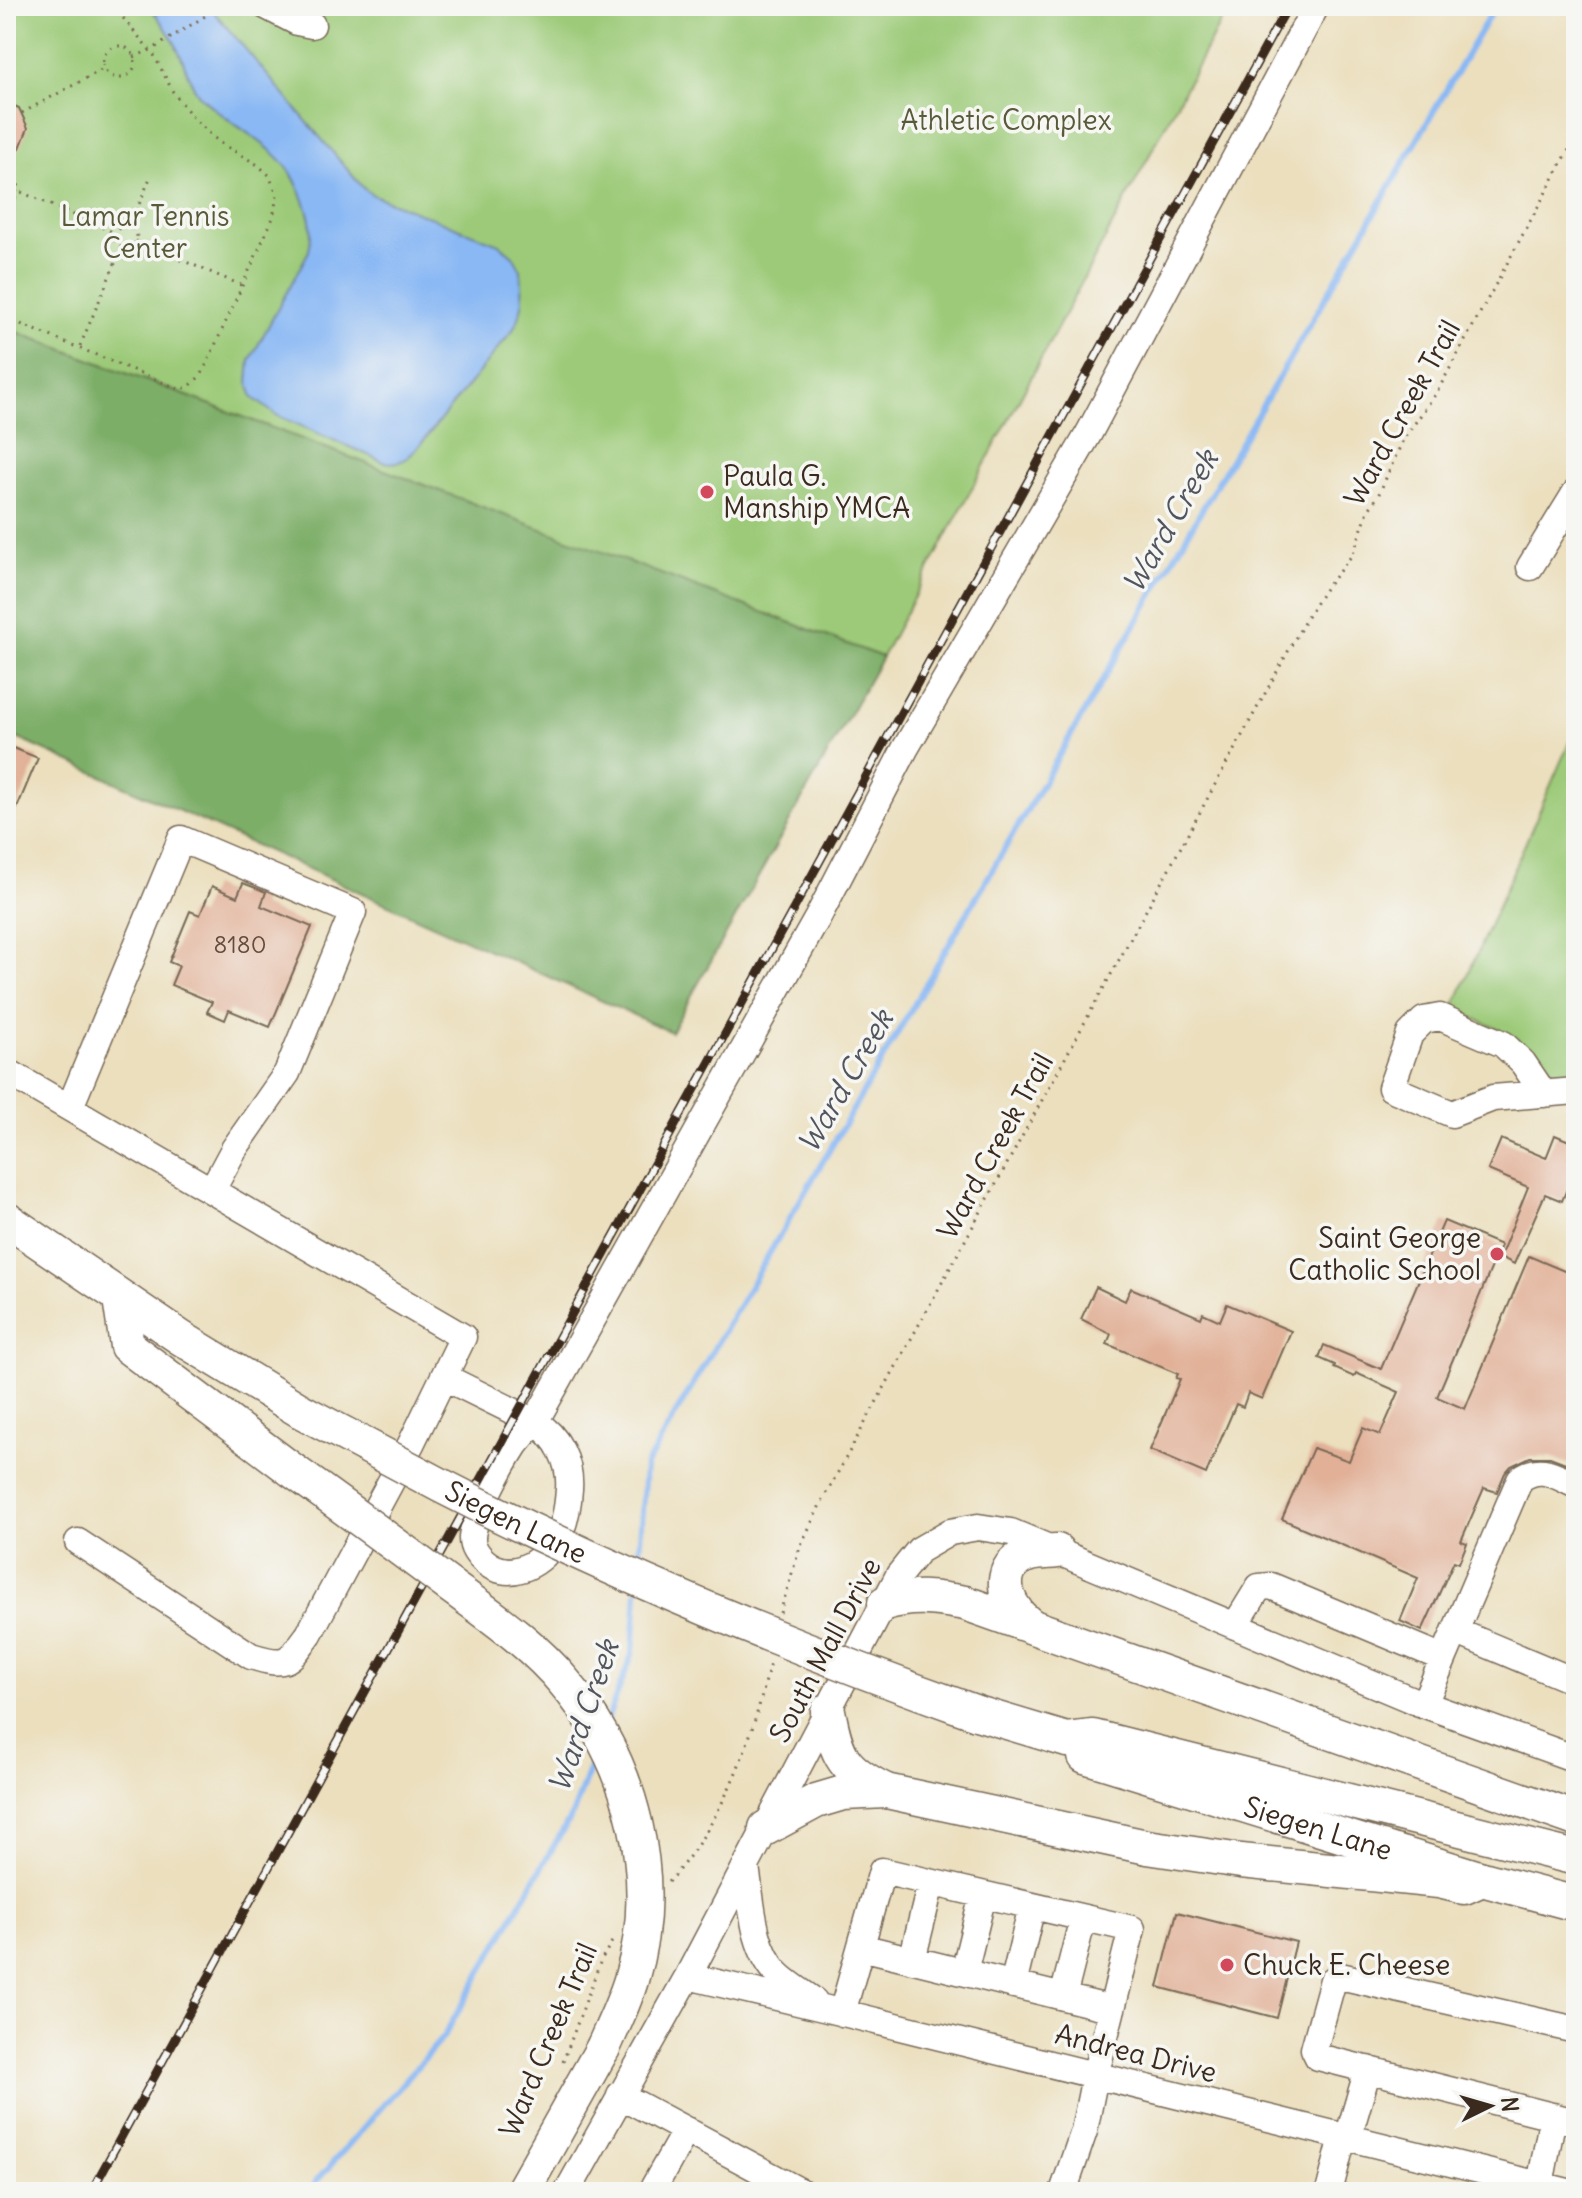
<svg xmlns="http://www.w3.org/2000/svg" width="1582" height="2198" font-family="Delius,sans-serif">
	<rect width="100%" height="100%" fill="#f6f6f2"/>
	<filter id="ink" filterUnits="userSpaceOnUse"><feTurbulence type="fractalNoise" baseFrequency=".0125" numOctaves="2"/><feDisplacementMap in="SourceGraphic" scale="16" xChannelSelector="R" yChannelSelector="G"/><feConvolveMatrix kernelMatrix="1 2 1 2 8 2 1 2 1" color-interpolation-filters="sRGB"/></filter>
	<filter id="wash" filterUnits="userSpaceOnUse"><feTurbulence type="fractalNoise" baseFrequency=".006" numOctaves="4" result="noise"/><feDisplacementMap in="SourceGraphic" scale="32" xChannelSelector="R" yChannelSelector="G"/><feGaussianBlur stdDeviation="1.8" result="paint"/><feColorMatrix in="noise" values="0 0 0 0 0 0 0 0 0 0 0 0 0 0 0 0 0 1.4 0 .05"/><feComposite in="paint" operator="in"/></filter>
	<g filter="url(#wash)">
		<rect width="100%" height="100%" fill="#ebdfbe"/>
		<path fill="#9cca78" stroke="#6c7a4b" stroke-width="2" d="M6,6H1229L882,657L6,328Z
			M1576,727V1075L1552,1070L1512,1035L1453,1009Z"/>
		<path fill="#7dae68" stroke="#5c6c43" stroke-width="2" d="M6,328L882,657L671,1032L6,733Z"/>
		<path fill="#89b8f4" stroke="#627189" stroke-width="2" d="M149,6H209L363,188L373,195L499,244L513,256L521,270L523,301L519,318L513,330L421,444C408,458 404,465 384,462L276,415L253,398L248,382L250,360L309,251C313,230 311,218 303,198C298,187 294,175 286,166C263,138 225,122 200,96C189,84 186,66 179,52C172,35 160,20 149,6Z"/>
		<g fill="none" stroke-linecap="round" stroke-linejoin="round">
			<path stroke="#89b8f4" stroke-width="6" d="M638,1569L645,1467L1495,6
				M607,1720L633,1652L637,1592
				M307,2192L444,2036L574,1811L595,1753"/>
		</g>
		<g id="blocks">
			<path fill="#e1b097" d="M6,102L19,108L28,128L20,148L6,154Z
				M6,745L38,758L6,834Z
				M243,883L266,892L261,906L312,927L270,1027L229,1010L225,1020L207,1012L212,1002L171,985L179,966L169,962L190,911L200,915L212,886L237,897Z
				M1555,1135L1576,1144V1166L1562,1201L1545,1194L1514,1264L1500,1257L1528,1187L1488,1170L1501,1139L1546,1158Z
				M1444,1221L1501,1245L1437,1397L1465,1409L1529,1256L1576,1276V1467L1550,1457H1530L1511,1466L1505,1473L1497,1492L1484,1488L1461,1541L1467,1543L1459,1563L1454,1561L1422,1631L1400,1621L1418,1578L1282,1519L1313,1448L1349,1461L1363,1428L1380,1435L1399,1392L1356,1373L1354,1377L1334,1368L1335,1365L1319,1358L1324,1345L1381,1369Z
				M1096,1287L1125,1301L1131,1288L1201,1318L1203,1313L1220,1321L1227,1304L1291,1331L1262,1399L1248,1393L1243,1407L1236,1404L1206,1474L1150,1450L1180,1379L1176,1378L1178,1374L1107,1344L1111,1334L1081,1319Z
				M1177,1912L1296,1942L1277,2018L1158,1987Z"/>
		</g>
	</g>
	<g filter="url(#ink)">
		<use href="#blocks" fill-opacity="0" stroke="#796956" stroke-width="2"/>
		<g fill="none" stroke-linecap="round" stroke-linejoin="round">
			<defs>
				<path id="minor" d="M266,6L297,22L312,25
					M1530,567L1576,492
					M6,1071L463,1337L411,1444L309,1634C288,1663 287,1667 251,1656L78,1542
					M1544,1094L1523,1063L1503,1044L1440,1017L1424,1020L1410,1034L1391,1088L1452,1114L1493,1098L1576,1091
					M70,1107L181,839L353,912L287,1073L234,1149L212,1190
					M444,1377L535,1422C558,1436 571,1463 569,1489C568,1506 564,1528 555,1542C539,1566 507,1583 483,1560C477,1554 472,1548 472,1539C471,1521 504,1462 515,1445C521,1437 529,1429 535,1422L818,917L905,749L1089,433L1316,6
					M1235,1626L1259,1587L1271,1586L1443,1658
					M1455,1631L1576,1682
					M1424,1704L1520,1479C1541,1464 1554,1475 1576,1485
					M746,1867C752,1902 752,1948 778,1974C788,1984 802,1992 814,2001
					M861,1947L1112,2009
					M912,1960L931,1883
					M964,1972L983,1895
					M688,1976L823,2008L1568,2192
					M1013,1985L1032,1906
					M1063,1997L1083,1918
					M842,2013L882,1871L1132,1929L1095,2076L1084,2131L1063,2192
					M1576,2030L1340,1976L1333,1980L1314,2049L1318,2057L1576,2122
					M620,2095L801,2192
					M1348,2138L1368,2069
					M1540,2185L1553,2116
					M567,2192L688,1976L899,1575L919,1550L950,1532L978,1527L1011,1532L1417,1702L1576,1759
					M651,2192L686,2130
					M1329,2192L1343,2137"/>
				<g id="major">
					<path d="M6,1219L181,1338L301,1411"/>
					<path d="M120,1298L127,1346L292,1470"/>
					<path d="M885,1603C915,1594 935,1598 965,1603L1576,1819"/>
					<path d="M1030,1625C1025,1621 1019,1616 1016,1611C1000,1589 1002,1562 1030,1554C1039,1552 1048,1552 1057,1551"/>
					<path d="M828,1711C837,1757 843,1770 886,1791L1147,1847L1241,1861L1439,1881L1464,1887L1482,1879"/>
					<path d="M977,1713L1067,1740L1093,1737L1576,1858"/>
					<path id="s1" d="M1085,1756L1482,1879L1576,1904"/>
					<path d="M766,1828L816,1801L843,1793L886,1791"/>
					<path d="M522,2192L603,2048"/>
				</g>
			</defs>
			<use href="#minor" stroke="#796956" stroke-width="29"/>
			<use href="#major" stroke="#796956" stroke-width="37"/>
			<path stroke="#796956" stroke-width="3" stroke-dasharray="2 6" stroke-linecap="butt" d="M103 62a16 16 0 1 1 32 0a16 16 0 1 1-32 0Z
				M134,57L153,49L221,6
				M22,113L103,69
				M6,155L21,192L115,233
				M6,221L18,191
				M115 237a11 11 0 1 1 22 0a11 11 0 1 1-22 0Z
				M130,226L150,178
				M136,241L241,285
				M6,318L179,389L189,387L202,374L273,218L277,195L269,175L258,165L219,142L194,119L173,92L154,55L113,6
				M80,346L122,247
				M780,1613L800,1547L820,1505L1307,617L1324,590L1353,554L1368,511L1378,496L1403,440L1437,392L1576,137
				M668,1882C722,1825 753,1739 770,1663
				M563,2062L601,1960L613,1940"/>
			<use href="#minor" stroke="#fff" stroke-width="26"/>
			<use href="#major" stroke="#fff" stroke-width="34"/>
			<defs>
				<path id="rail" d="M91,2192L1288,6"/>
			</defs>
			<use href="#rail" stroke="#3b2a1e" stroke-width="9"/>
			<use href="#rail" stroke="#f6f6f2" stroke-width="6" stroke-dasharray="18" stroke-linecap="butt"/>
			<defs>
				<g id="major-bridge">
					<path id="s2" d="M301,1411C348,1436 394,1461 440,1485C613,1574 794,1648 977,1713"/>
					<path d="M292,1470C345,1508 397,1546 449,1585C490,1615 533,1644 565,1683C633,1763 662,1879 631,1980C624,2003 613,2026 603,2048"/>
				</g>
			</defs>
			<use href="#major-bridge" stroke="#796956" stroke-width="37" stroke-linecap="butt"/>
			<use href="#major-bridge" stroke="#fff" stroke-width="34"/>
		</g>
	</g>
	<g fill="#d1495b" stroke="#f6f6f2" stroke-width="3">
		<circle cx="707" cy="492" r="8"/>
		<circle cx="1497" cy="1254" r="8"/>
		<circle cx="1227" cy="1965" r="8"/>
	</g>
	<g text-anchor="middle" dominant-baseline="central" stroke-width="7" stroke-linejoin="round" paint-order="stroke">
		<g font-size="24" fill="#644c3c">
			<text x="240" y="944">8180</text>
		</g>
		<g font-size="28" fill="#585a39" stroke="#f6f6f2">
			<text x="1006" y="120">Athletic Complex</text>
			<text x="145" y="216">Lamar Tennis<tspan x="145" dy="32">Center</tspan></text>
		</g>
		<g font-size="28" fill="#3b2a1e" stroke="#f6f6f2">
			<text transform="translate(1402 413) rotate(-61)">Ward Creek Trail</text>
			<text transform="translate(995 1146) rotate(-61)">Ward Creek Trail</text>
			<text stroke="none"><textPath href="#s2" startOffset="242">Siegen Lane</textPath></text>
			<text transform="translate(825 1650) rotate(-62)">South Mall Drive</text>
			<text stroke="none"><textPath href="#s1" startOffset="244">Siegen Lane</textPath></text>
			<text transform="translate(548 2040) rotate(-67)">Ward Creek Trail</text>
			<text transform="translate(1136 2053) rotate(14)">Andrea Drive</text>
		</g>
		<g font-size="28" fill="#3b2a1e" stroke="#f6f6f2" text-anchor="start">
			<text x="723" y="476">Paula G.<tspan x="723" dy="32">Manship YMCA</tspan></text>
			<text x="1481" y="1238" text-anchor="end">Saint George<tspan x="1481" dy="32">Catholic School</tspan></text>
			<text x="1243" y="1965">Chuck E. Cheese</text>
		</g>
		<g font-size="30" font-style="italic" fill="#52555e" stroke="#f6f6f2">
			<text transform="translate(1170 521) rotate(-60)">Ward Creek</text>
			<text transform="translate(845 1081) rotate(-60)">Ward Creek</text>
			<text transform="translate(583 1716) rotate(-71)">Ward Creek</text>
		</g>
	</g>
	<rect width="1582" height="2198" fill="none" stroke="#f6f6f2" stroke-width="32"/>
	<g transform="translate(1490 2106) rotate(85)" stroke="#f6f6f2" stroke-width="6" paint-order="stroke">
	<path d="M0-6L14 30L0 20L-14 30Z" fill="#3b2a1e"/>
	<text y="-12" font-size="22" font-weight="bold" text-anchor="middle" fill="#3b2a1e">N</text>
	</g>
</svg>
